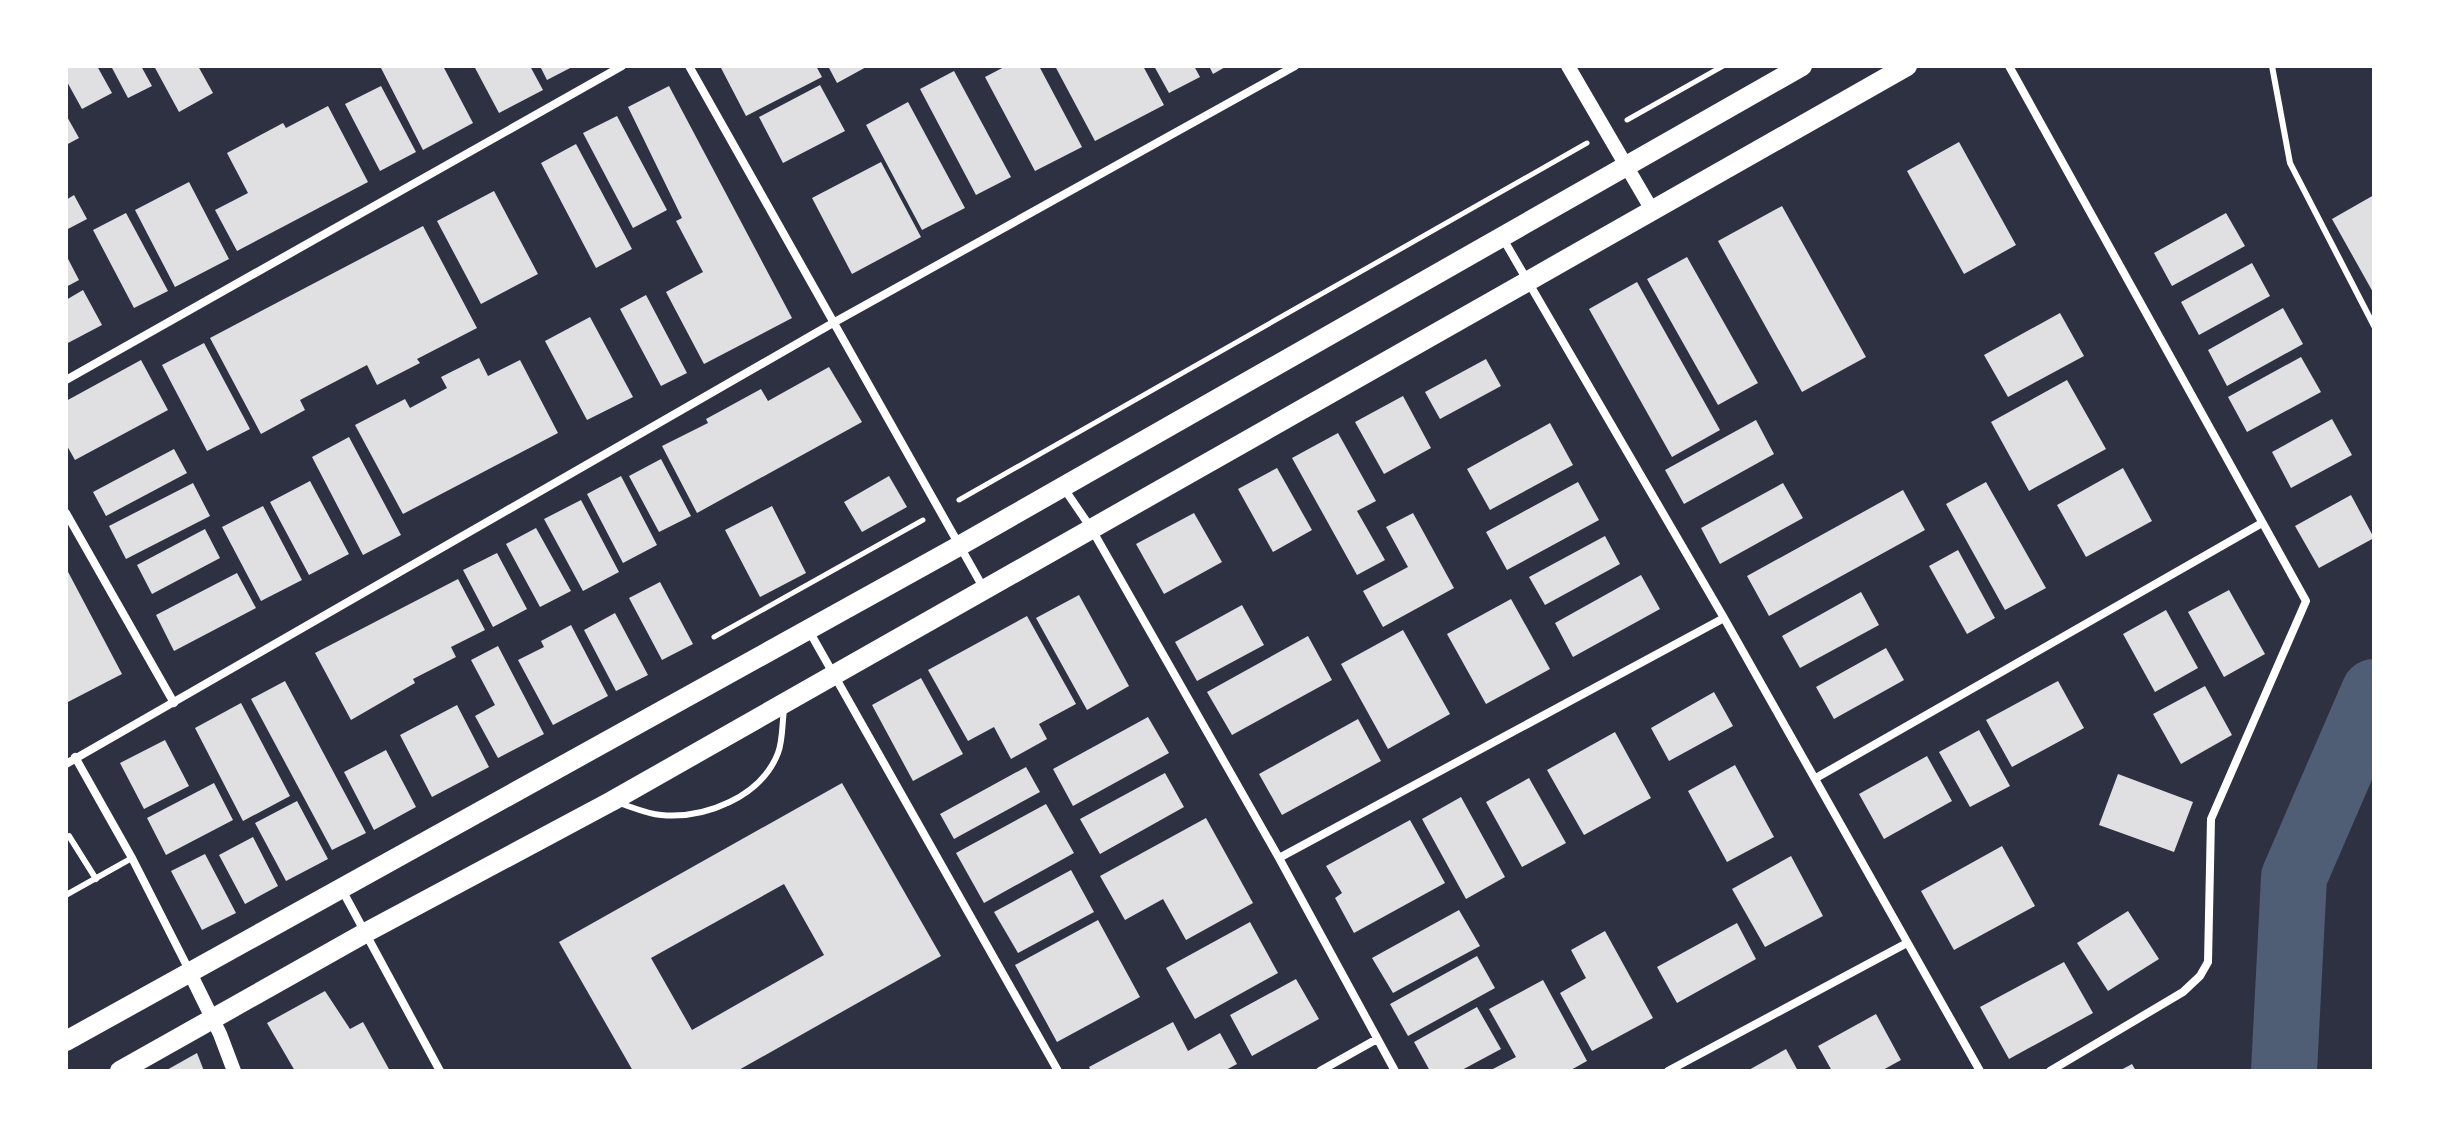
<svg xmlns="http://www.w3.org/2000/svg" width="2440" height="1137" font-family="Poppins,sans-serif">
	<rect width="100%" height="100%" fill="#2d3142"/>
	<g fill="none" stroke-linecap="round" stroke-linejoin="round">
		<path stroke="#4f5d75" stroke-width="66" d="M2284,1071L2294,877L2374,692"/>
	</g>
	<path fill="#e0e0e3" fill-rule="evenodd" d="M66,66H97L112,93L82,109L66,80Z
		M111,66H141L152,86L128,98Z
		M154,66H198L213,93L179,112Z
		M385,66H443L473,123L423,150L381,68Z
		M474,66H530L543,90L499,113Z
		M540,66H574L547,80Z
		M720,66H816L822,77L746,116Z
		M828,66H868L837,83Z
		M1006,66H1039L1082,147L1035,171L985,77Z
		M1055,66H1143L1164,105L1095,141Z
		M1154,66H1194L1200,77L1169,93Z
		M1209,66H1227L1213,74Z
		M954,71L1011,177L976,195L920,89Z
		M820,85L845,131L783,163L759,117Z
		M381,86L416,152L380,171L345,104Z
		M669,86L792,318L704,364L666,292L703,272L676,221L682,218L628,107Z
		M908,102L965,208L922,230L866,125Z
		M328,106L368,182L237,251L215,210L248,193L227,153L283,123L286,128Z
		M66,115L79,138L66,145Z
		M617,116L667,210L633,228L583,133Z
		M1959,142L2016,245L1964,274L1907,171Z
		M576,144L632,249L596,268L541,163Z
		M881,162L921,237L852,274L812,198Z
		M189,182L229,259L175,287L135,210Z
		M494,191L538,274L481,304L437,221Z
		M74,195L87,219L66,230V200Z
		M2374,195V294L2332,219Z
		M1782,206L1866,357L1802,392L1718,241Z
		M126,213L168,291L134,308L93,230Z
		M2226,213L2245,246L2172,286L2154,253Z
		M423,226L477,328L417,359L420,363L377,385L367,365L300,400L305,410L261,434L210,338Z
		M66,255L79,280L66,287Z
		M1687,257L1758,383L1718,405L1647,279Z
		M2252,263L2270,296L2199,335L2181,302Z
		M1637,282L1720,430L1672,457L1589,309Z
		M83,290L102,325L66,344V300Z
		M646,295L687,373L661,386L620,309Z
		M2283,308L2303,344L2227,386L2208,350Z
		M2060,313L2084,356L2008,397L1984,355Z
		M590,317L633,397L587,420L545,341Z
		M204,343L250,429L207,451L162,365Z
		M2301,357L2321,392L2247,432L2228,397Z
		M479,358L488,376L520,360L558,433L403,514L355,425L405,399L410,408L447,388L441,377Z
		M1486,359L1501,386L1440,419L1425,392Z
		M141,360L168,410L75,460L66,444V401Z
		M829,367L862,422L697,513L662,446L708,423L706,419L761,389L768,401Z
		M2067,380L2106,449L2029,491L1991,422Z
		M1403,396L1431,448L1384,474L1355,422Z
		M2332,419L2352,455L2291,488L2272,452Z
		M1756,420L1774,454L1684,504L1665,470Z
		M1550,423L1573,465L1490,510L1467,469Z
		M1338,433L1376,501L1357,511L1385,560L1357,575L1292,458Z
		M349,437L401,535L363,555L312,457Z
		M174,449L187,473L106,516L93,492Z
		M661,459L691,516L659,532L629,476Z
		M1277,468L1312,530L1273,552L1238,489Z
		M2123,468L2152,521L2086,557L2057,505Z
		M621,476L657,545L623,563L587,494Z
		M889,476L907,507L862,532L844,502Z
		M310,481L349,554L309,575L270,502Z
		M1578,482L1599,520L1507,570L1486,532Z
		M1986,482L2046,588L2005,610L1946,504Z
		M193,483L210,516L126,559L109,526Z
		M1783,483L1803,518L1720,564L1701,528Z
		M1903,490L1925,530L1769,616L1747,576Z
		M2351,495L2374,538L2319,568L2295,526Z
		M581,500L619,572L583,591L544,519Z
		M263,506L302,580L261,601L222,527Z
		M772,506L806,573L760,597L725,530Z
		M1194,513L1222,562L1164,594L1136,544Z
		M1413,513L1454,588L1383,627L1363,591L1408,567L1386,527Z
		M536,528L571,591L540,607L506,544Z
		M205,529L220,558L152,594L137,565Z
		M1605,536L1620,564L1545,605L1529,577Z
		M1958,550L1995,618L1967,634L1929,566Z
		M497,553L527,609L493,627L463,570Z
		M66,568L122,674L66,703Z
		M237,573L256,608L174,651L156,615Z
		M1641,575L1660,609L1573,657L1555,623Z
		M458,579L485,630L451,647L456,657L413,679L415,683L351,720L315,653Z
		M660,582L693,644L662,660L629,598Z
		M2229,590L2265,654L2224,677L2188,612Z
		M1861,592L1879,625L1800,668L1782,636Z
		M1079,595L1129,686L1087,710L1036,618Z
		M1511,599L1550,669L1486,704L1447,634Z
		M1242,605L1264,645L1197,681L1175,642Z
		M2166,610L2198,668L2155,692L2123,634Z
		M615,613L648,675L616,691L584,630Z
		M1027,616L1076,704L1039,724L1047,739L1011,759L994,727L968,741L928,670Z
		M571,625L608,696L553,725L518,660L544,647L541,641Z
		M1403,630L1450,714L1388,749L1341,664Z
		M1308,636L1332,680L1232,735L1207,692Z
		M498,646L544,734L498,758L475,716L495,705L471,660Z
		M1886,648L1904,680L1834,719L1816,687Z
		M921,678L963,754L913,781L872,705Z
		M285,681L366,833L332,850L251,699Z
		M2058,681L2084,728L2012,767L1986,720Z
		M2205,686L2232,735L2181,764L2153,714Z
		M1714,692L1733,726L1669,761L1651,728Z
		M241,703L290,796L243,821L195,728Z
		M457,705L489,767L432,797L400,735Z
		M1148,717L1169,753L1073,806L1053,769Z
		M1358,719L1381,761L1282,815L1259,774Z
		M1979,730L2010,786L1970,807L1939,752Z
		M1615,732L1651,798L1584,835L1547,770Z
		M165,740L189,786L144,809L120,763Z
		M386,750L416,807L374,830L344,772Z
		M1927,756L1952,801L1884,839L1859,794Z
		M1735,765L1774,837L1727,862L1688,791Z
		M1026,767L1040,792L954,839L940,814Z
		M1165,773L1184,807L1100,854L1080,819Z
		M2118,774L2193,802L2174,852L2099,825Z
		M1529,778L1566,843L1522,867L1486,802Z
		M214,783L233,820L166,855L147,818Z
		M842,783L941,956L737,1071H633L559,942ZM784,884L824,955L692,1030L651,958Z
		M1461,797L1505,877L1466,899L1422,819Z
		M297,801L328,859L286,881L255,823Z
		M1046,804L1074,853L984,903L956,853Z
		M1206,818L1253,903L1186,940L1163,899L1125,920L1100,876Z
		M1410,820L1445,883L1354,933L1335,898L1342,893L1326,866Z
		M253,837L278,886L245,904L219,855Z
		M2002,846L2035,906L1954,950L1921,891Z
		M205,854L236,913L202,930L171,871Z
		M1791,856L1823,916L1765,947L1732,889Z
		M1071,870L1094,912L1018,953L994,912Z
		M1459,910L1480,946L1393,993L1372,958Z
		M2128,911L2159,959L2108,991L2077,943Z
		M1098,920L1140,997L1057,1042L1015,965Z
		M1250,922L1278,973L1195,1019L1166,968Z
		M1737,923L1756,959L1677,1003L1657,967Z
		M1605,931L1653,1018L1592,1051L1560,993L1586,978L1571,950Z
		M1477,956L1495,988L1408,1036L1390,1004Z
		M2064,962L2093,1013L2009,1059L1980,1007Z
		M1296,979L1319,1019L1252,1056L1230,1015Z
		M1543,980L1587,1061L1569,1071H1489L1516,1057L1489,1009Z
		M325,991L350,1029L363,1022L390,1071H295L267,1023Z
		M1477,1007L1501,1049L1460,1071H1430L1414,1042Z
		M1876,1014L1901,1060L1881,1071H1832L1818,1046Z
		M1173,1022L1188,1051L1220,1033L1237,1064L1224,1071H1091L1089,1067Z
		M1786,1049L1798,1071H1747Z
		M197,1053L204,1071H165Z
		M2132,1064L2136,1071H2119Z"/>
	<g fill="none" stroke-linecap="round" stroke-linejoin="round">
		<path stroke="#fff" stroke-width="5" d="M1627,120L1723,66
			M959,500L1587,143
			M714,637L923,520"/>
		<path stroke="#fff" stroke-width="6" d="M2272,66L2290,163L2374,326
			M619,803C632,807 647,814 661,815C705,819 761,797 778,753C783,740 782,723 784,710
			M66,837L69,836L96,879
			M66,895L132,858"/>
		<path stroke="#fff" stroke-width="8" d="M689,66L984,589
			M2009,66L2306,601L2211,819L2208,962L2200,976L2183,992L2050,1071
			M1502,237L1724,618L1980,1071
			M66,380L622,66
			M1063,487L1091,528L1279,858L1395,1071
			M66,513L174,703
			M808,629L1058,1071
			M75,757L132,858L189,970
			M66,764L833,323L1295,66
			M1816,778L2262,523
			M1279,858L1724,618
			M341,888L440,1071
			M1320,1071L1377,1039
			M1668,1071L1907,943"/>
		<path stroke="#fff" stroke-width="14" d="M1568,66L1652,210
			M189,971L220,1034L234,1071"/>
		<path stroke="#fff" stroke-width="20" d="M66,1041L959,546L1802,66
			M120,1071L365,933L612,801L1907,66"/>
	</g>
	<rect width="2440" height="1137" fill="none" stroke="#ffffff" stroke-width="136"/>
</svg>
